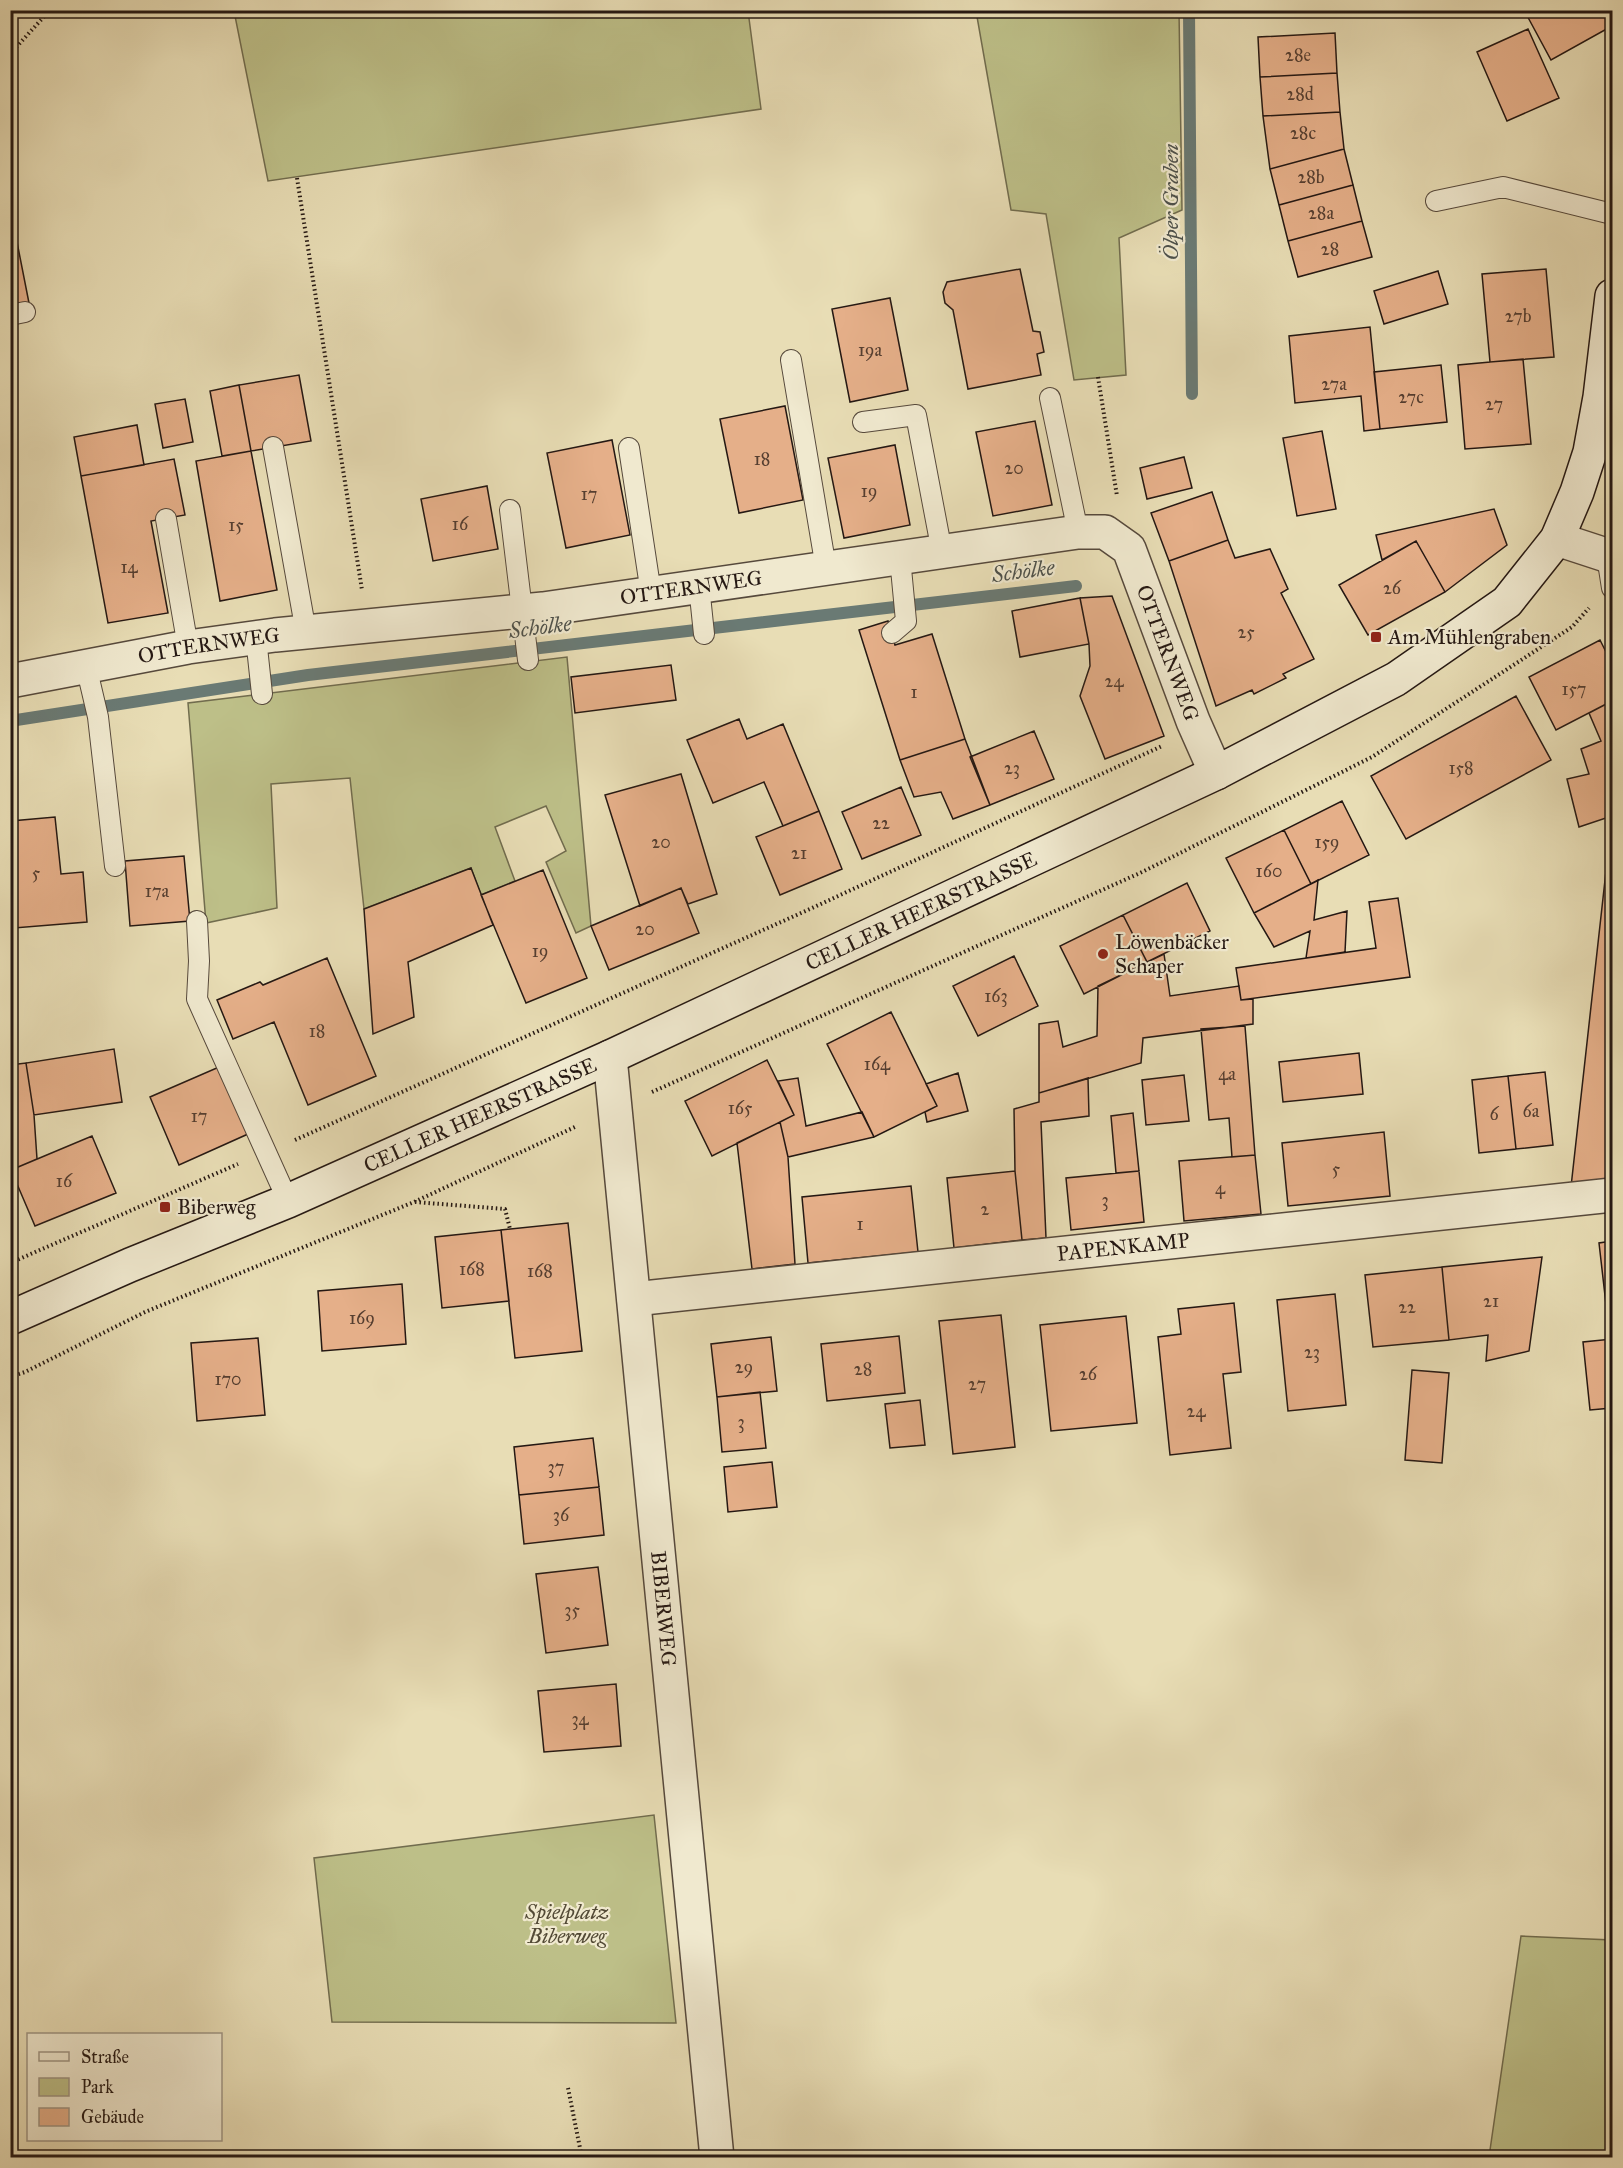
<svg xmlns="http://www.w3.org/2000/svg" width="1623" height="2168" font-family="'IM FELL Great Primer',serif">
	<rect width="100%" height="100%" fill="#e8ddb5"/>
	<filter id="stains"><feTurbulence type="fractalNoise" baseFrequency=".00333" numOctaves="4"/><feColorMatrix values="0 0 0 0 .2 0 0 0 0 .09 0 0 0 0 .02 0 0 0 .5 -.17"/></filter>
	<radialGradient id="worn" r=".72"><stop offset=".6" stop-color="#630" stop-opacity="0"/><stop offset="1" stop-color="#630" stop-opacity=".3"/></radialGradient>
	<path fill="#bdbf88" stroke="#716c4e" stroke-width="1.5" d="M234,11H748L761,109L268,181Z
		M976,11H1179L1182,210L1119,238L1126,375L1074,380L1046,214L1011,210Z
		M567,657L591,926L576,933L546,862L566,851L546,806L495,827L515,881L481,895L471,868L364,909L350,778L271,784L277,908L206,923L188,703Z
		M654,1815L676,2023L332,2022L314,1858Z
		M1521,1936L1612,1940V2157H1489Z"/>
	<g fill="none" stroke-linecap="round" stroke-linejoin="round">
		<path stroke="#6a7a74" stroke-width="12" d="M1189,10L1192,394
			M10,721L308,675L1076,586"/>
	</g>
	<path fill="#e5af89" stroke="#251813" stroke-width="1.5" d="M1524,10H1606L1612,22V26L1551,60Z
		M1528,29L1559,98L1507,121L1477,52Z
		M1335,33L1337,73L1260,77L1258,37Z
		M1337,73L1340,112L1263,116L1260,77Z
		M1340,112L1344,149L1270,169L1263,116Z
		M1344,149L1353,185L1279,205L1270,169Z
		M1353,185L1362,221L1288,241L1279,205Z
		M1362,221L1372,257L1298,277L1288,241Z
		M17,242L29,303L10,307V243Z
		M1020,269L1033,331L1040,332L1044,352L1037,354L1041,375L968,389L953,310L945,303L943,292L947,282Z
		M1546,269L1554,357L1490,362L1482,274Z
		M1438,271L1448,304L1384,324L1374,291Z
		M890,298L908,390L850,402L832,309Z
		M1370,327L1380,429L1364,431L1361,396L1295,403L1289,336Z
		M1523,359L1531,444L1465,449L1458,365Z
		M1441,365L1447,422L1380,429L1374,372Z
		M299,375L311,441L251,451L239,385Z
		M239,385L251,451L222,456L210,391Z
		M185,399L193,442L163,448L155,404Z
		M785,406L803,500L739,513L720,419Z
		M1035,421L1052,505L993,516L976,432Z
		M137,425L144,465L81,476L74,437Z
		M1322,431L1336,509L1297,516L1283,438Z
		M612,440L630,535L566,548L547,453Z
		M895,445L910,525L844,538L828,458Z
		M251,451L277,590L220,601L196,461Z
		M1184,457L1192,488L1147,499L1140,468Z
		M174,459L185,515L151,521L168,613L108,623L81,476Z
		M487,486L498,549L433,561L421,499Z
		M1212,492L1228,540L1169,561L1151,513Z
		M1494,509L1507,545L1445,592L1416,541L1382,560L1376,535Z
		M1228,540L1235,558L1270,549L1288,589L1281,593L1314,659L1283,674L1286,678L1254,694L1252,690L1216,706L1169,561Z
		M1416,541L1445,592L1368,635L1339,585Z
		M1112,596L1164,736L1105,759L1080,696L1090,666L1089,644L1080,598Z
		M1080,598L1089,644L1020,657L1012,611Z
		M888,621L895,645L932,634L965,739L900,760L859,630Z
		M1600,640L1612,664V701L1556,730L1529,677Z
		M671,665L676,700L575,713L571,677Z
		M1516,696L1551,760L1406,839L1371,776Z
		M1612,701V816L1579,827L1567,779L1589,774L1581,749L1601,741L1589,713Z
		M739,719L747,739L783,724L819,811L783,826L764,782L713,803L687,740Z
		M1034,731L1054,779L990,805L970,757Z
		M965,739L990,805L953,819L941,792L914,797L900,760Z
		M681,774L717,894L688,904L681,888L640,906L605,795Z
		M901,787L921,835L862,859L842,812Z
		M1342,801L1369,855L1311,884L1284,830Z
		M819,811L842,869L780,895L756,837Z
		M55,817L61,874L83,872L87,922L14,928L10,892V847H13L11,821Z
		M1284,830L1311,884L1254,913L1226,858Z
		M1609,844H1612V1182L1571,1187Z
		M184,856L190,921L130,926L125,861Z
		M471,868L493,925L408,962L414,1017L373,1034L364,909Z
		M543,870L587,978L526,1003L481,895Z
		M1318,880L1314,920L1347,911L1345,952L1306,958L1310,931L1274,947L1254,913Z
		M1187,883L1210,931L1147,962L1123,915Z
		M681,888L699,933L609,970L591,926Z
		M1398,898L1410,977L1241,1000L1236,968L1376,948L1369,902Z
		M1123,915L1147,962L1084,994L1060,946Z
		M1164,954L1170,996L1239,986L1241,1000L1253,999V1024L1143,1038L1141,1063L1039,1093V1024L1058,1021L1063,1047L1097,1036L1098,986Z
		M1014,956L1038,1006L978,1036L953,986Z
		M327,958L376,1076L308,1105L274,1022L233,1039L217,1000L260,982L263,985Z
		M891,1012L937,1106L874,1137L827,1044Z
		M1245,1026L1255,1155L1232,1157L1229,1118L1209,1120L1201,1029Z
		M114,1049L122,1102L34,1115L26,1063Z
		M1359,1053L1363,1094L1283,1102L1279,1062Z
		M767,1060L794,1115L712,1156L685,1101Z
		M26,1063L34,1115L37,1159L11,1170L10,1065Z
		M219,1067L248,1134L179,1165L150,1097Z
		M1545,1072L1553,1145L1516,1149L1508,1076Z
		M958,1073L968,1111L927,1122L925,1112L937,1106L926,1084Z
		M1184,1075L1189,1121L1146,1125L1142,1080Z
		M1508,1076L1516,1149L1479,1153L1472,1080Z
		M798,1078L806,1126L862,1112L874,1137L788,1157L780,1122L794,1115L778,1081Z
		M1088,1078L1089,1116L1041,1122L1046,1238L1022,1240L1015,1171L1014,1109L1039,1102V1093Z
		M1133,1113L1139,1171L1116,1173L1111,1116Z
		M780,1122L788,1157L795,1264L752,1269L737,1143Z
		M1384,1132L1390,1196L1288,1206L1282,1143Z
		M92,1136L116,1193L35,1226L11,1170Z
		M1255,1155L1261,1214L1184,1221L1179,1161Z
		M1015,1171L1022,1240L954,1248L947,1178Z
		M1139,1171L1144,1222L1071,1230L1066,1178Z
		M911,1186L918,1252L808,1263L802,1197Z
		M568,1223L582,1351L515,1358L501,1230Z
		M501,1230L509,1301L442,1308L435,1237Z
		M1612,1241V1321L1608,1322L1599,1243Z
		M1542,1257L1529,1351L1486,1361L1488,1335L1449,1340L1442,1267Z
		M1442,1267L1449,1340L1373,1347L1365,1275Z
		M402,1284L406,1344L322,1351L318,1291Z
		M1335,1294L1346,1405L1288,1411L1277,1300Z
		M1234,1303L1241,1372L1223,1374L1231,1448L1170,1455L1158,1337L1181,1334L1178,1309Z
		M1001,1315L1015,1447L953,1454L939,1321Z
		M1126,1316L1137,1423L1051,1431L1040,1325Z
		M899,1336L905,1393L827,1401L821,1344Z
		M771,1337L777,1391L717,1397L711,1344Z
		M258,1338L265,1415L197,1421L191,1343Z
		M1612,1339V1408L1590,1410L1583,1342Z
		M1412,1370L1449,1373L1442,1463L1405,1460Z
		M760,1392L766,1448L722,1452L717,1397Z
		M920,1400L925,1445L890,1448L885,1404Z
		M593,1438L599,1487L519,1495L514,1447Z
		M772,1462L777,1507L728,1512L724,1467Z
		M599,1487L604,1535L524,1544L519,1495Z
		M10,1563L17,1622H10Z
		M598,1567L608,1645L546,1653L536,1574Z
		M616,1684L621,1746L544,1752L538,1691Z"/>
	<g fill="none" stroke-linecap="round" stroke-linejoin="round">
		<defs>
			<path id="service" d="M1436,201L1503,187L1612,214
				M10,315L25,312
				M791,360L826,568
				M1050,398L1078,532
				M863,422L916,415L942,552
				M273,447L306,632
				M629,448L651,593
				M510,510L528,660
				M166,519L188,647
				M1607,556L1612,588
				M699,586L704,634
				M892,633L906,621L900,558
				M256,638L262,694
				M86,666L98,717L115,866
				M197,921L199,961L197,999L288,1201"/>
			<g id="minor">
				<path d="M1557,539L1612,557"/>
				<path id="s1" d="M10,681L188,647L275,635L543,609L1078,532H1105L1129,549L1193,721L1216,773"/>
				<path id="s2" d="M610,1057L717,2158"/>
				<path id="s3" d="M634,1299L1612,1195"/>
			</g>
			<g id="secondary">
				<path id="s4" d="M10,1318L130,1265L288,1201L610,1057L1216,773L1396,679L1507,602L1557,539L1577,492L1590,452L1600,397L1612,296"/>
			</g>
		</defs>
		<use href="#service" stroke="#56493c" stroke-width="22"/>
		<use href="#minor" stroke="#56493c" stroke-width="36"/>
		<use href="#secondary" stroke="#251813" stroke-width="36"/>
		<path stroke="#251813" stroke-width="4" stroke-dasharray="1.5 3" stroke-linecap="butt" d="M10,54L50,10
			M297,178L362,590
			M1098,377L1117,496
			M652,1092L1140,873L1372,757L1572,627L1589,608
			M295,1140L810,909L1162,746
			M415,1202L505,1209L510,1229
			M10,1263L238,1164
			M10,1377L25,1372L145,1312L414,1202L577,1126
			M568,2088L582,2158"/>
		<use href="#service" stroke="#f0e9cf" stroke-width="20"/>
		<use href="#minor" stroke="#f0e9cf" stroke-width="33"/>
		<use href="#secondary" stroke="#f0e9cf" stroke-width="33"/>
	</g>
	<g fill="#8f2418" stroke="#f0e9cf" stroke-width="2">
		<rect x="1370" y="631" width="12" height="12" rx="3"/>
		<circle cx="1103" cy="954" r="6"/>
		<rect x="159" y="1201" width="12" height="12" rx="3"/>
	</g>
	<g text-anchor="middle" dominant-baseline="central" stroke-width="4.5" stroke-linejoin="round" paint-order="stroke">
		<g font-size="18" fill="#553e30">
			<text x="1298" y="55">28e</text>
			<text x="1300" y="94">28d</text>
			<text x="1303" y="133">28c</text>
			<text x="1311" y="177">28b</text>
			<text x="1321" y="213">28a</text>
			<text x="1330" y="249">28</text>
			<text x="1518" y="316">27b</text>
			<text x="870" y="350">19a</text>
			<text x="1334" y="384">27a</text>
			<text x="1411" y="397">27c</text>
			<text x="1494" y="404">27</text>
			<text x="762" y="459">18</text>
			<text x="1014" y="468">20</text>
			<text x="869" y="491">19</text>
			<text x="589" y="494">17</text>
			<text x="460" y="524">16</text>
			<text x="236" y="525">15</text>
			<text x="129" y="567">14</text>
			<text x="1392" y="588">26</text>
			<text x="1246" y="632">25</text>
			<text x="1114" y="681">24</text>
			<text x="1574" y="689">157</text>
			<text x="914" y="692">1</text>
			<text x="1012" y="768">23</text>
			<text x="1461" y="768">158</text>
			<text x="881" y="823">22</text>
			<text x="661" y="842">20</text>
			<text x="1327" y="842">159</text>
			<text x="799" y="853">21</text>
			<text x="1269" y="871">160</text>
			<text x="36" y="873">5</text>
			<text x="157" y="891">17a</text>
			<text x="645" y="929">20</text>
			<text x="540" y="951">19</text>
			<text x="996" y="996">163</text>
			<text x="317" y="1031">18</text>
			<text x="877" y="1064">164</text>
			<text x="1227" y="1074">4a</text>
			<text x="740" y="1108">165</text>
			<text x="1531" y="1111">6a</text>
			<text x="1494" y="1114">6</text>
			<text x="199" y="1116">17</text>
			<text x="1336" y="1169">5</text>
			<text x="64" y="1181">16</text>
			<text x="1220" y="1188">4</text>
			<text x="1105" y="1200">3</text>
			<text x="985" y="1209">2</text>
			<text x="860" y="1224">1</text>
			<text x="472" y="1269">168</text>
			<text x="540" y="1271">168</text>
			<text x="1491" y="1301">21</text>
			<text x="1407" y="1307">22</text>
			<text x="362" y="1318">169</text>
			<text x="1312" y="1352">23</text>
			<text x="744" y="1367">29</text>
			<text x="863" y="1369">28</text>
			<text x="1088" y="1374">26</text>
			<text x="228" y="1379">170</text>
			<text x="977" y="1384">27</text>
			<text x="1196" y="1411">24</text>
			<text x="741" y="1422">3</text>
			<text x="556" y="1467">37</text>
			<text x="561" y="1515">36</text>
			<text x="572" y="1610">35</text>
			<text x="580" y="1719">34</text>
		</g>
		<g font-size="21" fill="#251813" stroke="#f0e9cf">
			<text stroke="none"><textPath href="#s1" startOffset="688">OTTERNWEG</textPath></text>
			<text stroke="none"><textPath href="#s1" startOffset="202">OTTERNWEG</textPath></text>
			<text stroke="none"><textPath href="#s1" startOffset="1246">OTTERNWEG</textPath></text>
			<text stroke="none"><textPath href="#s4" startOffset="998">CELLER HEERSTRASSE</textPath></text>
			<text stroke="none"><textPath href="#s4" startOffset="512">CELLER HEERSTRASSE</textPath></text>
			<text stroke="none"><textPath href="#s3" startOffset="492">PAPENKAMP</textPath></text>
			<text stroke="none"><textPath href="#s2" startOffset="554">BIBERWEG</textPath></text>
		</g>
		<g font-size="21" fill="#251813" stroke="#f0e9cf" text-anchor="start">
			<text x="1388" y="637">Am Mühlengraben</text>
			<text x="1115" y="942">Löwenbäcker<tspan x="1115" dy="24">Schaper</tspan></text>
			<text x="177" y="1207">Biberweg</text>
		</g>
		<g font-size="21" font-style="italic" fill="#534a36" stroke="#f0e9cf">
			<text x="567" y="1912">Spielplatz<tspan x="567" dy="24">Biberweg</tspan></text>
		</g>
		<g font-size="22" font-style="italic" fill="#4d514b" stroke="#f0e9cf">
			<text transform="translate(1170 202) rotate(-90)">Ölper Graben</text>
			<text transform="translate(1023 571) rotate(-7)">Schölke</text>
			<text transform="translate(540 627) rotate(-7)">Schölke</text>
		</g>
	</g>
	<rect width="1623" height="2168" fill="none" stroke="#e8ddb5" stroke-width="36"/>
	<rect x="12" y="12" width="1599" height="2144" fill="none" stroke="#251813" stroke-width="3"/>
	<rect x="18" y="18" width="1587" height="2132" fill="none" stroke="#251813" stroke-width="1.5"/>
	<rect x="27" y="2033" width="195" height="108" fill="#f0e9cf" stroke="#9f9584" stroke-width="1.5"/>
	<rect x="39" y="2052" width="30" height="9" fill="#f0e9cf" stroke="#9f9584" stroke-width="1.5"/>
	<text x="81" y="2063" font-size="18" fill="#251813">Straße</text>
	<rect x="39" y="2078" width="30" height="18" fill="#bdbf88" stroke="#9f9584" stroke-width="1.5"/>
	<text x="81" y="2093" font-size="18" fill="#251813">Park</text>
	<rect x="39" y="2108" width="30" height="18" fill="#e5af89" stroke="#9f9584" stroke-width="1.5"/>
	<text x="81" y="2123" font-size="18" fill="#251813">Gebäude</text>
	<rect width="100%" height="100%" filter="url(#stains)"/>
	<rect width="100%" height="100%" fill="url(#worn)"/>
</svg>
